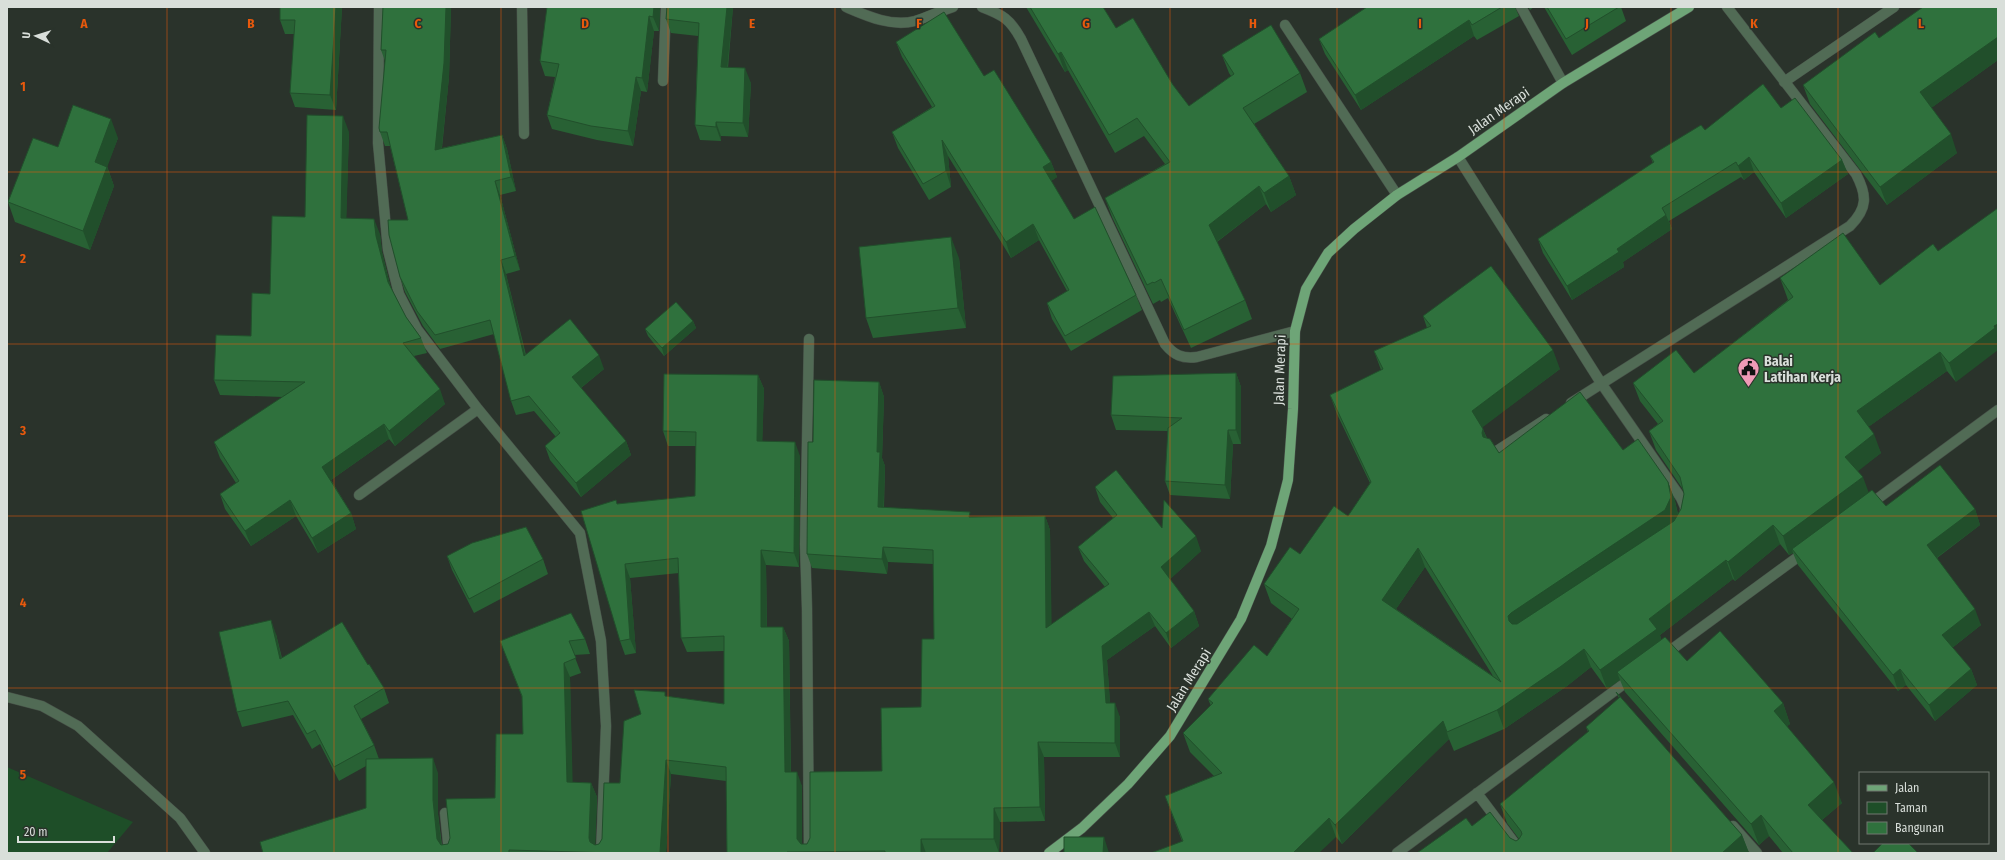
<svg xmlns="http://www.w3.org/2000/svg" width="2005" height="860" font-family="'Fira Sans Condensed',sans-serif">
	<rect width="100%" height="100%" fill="#2a332b"/>
	<path fill="#1e4e28" d="M7,767L133,822L107,853H7Z"/>
	<g fill="none" stroke-linecap="round" stroke-linejoin="round">
		<defs>
			<path id="lane" d="M1285,25L1397,195"/>
			<path id="street" d="M379,7L378,143L388,250L399,294L417,329L478,409L580,533L601,641L606,726L601,853
				M522,7L524,134
				M846,7C867,16 891,27 915,21C928,17 940,11 953,7
				M982,7C1003,15 1010,19 1021,39L1165,344C1174,355 1182,359 1197,357L1295,331
				M1521,7L1563,83
				M663,81L666,7
				M1784,82L1894,7
				M1458,157L1601,383L1681,498L1685,507V514
				M809,339L805,544L807,609L809,853
				M1571,403L1850,226C1868,208 1867,195 1856,174L1727,7
				M1495,452L1546,419
				M359,495L478,409
				M1869,505L1998,410
				M1664,655L1806,551
				M7,697L42,706L78,726L180,818L205,853
				M1477,793L1522,853
				M445,813L449,853
				M1733,826L1757,853
				M1397,853L1633,677"/>
			<path id="primary" d="M1049,853L1082,828L1128,784L1170,736L1241,619L1271,546L1288,480L1293,409L1295,331L1306,289L1328,253L1354,229L1397,195L1458,157L1563,83L1689,7"/>
		</defs>
		<use href="#lane" stroke="#464f47" stroke-width="11"/>
		<use href="#street" stroke="#464f47" stroke-width="11"/>
		<use href="#primary" stroke="#464f47" stroke-width="11"/>
		<use href="#lane" stroke="#516b55" stroke-width="10"/>
		<use href="#street" stroke="#516b55" stroke-width="10"/>
		<use href="#primary" stroke="#6ea577" stroke-width="10"/>
	</g>
	<path fill="#286134" fill-rule="evenodd" d="M342,7L336,110L295,107L290,93L294,34H285L280,20Z
		M383,7H451L449,77L442,148L502,135L507,149L516,191L500,195L520,270L506,274L526,355L604,369L581,388L626,441L631,455L581,497L550,460L545,446L556,437L534,411L516,415L511,401L494,334L440,349L423,326L405,292L400,277L408,220L390,146H385L380,132L385,61L381,50Z
		M660,7L659,31H654L647,92L641,91L633,146L597,140L552,129L547,115L555,77L545,76L540,61Z
		M667,7H733L728,68L751,83L748,137L721,136V141L700,140L695,125L698,36L671,33L666,19Z
		M1026,7H1103L1116,28L1173,85L1189,106L1231,76L1229,73L1222,55L1300,73L1307,92L1254,124L1289,176L1296,195L1271,212L1266,204L1217,242L1245,300L1252,319L1191,348L1168,298L1161,302L1160,300L1153,304L1112,217L1105,198L1165,164L1144,136L1115,153L1068,70L1065,72Z
		M1367,7H1515L1519,16L1477,40L1474,36L1361,110L1325,54L1319,39Z
		M1528,7H1534L1530,10Z
		M1544,7H1621L1626,21L1572,55Z
		M1998,7V60L1931,108L1957,153L1887,205L1810,104L1803,85L1879,38Z
		M896,42L984,76L1051,162L1057,177L1051,181L1074,219L1136,295L1142,310L1071,351L1052,319L1047,303L1067,291L1039,240L1011,258L948,156L951,187L929,200L898,148L892,132L932,107L902,57Z
		M1781,108L1842,160L1848,174L1786,218L1754,172L1744,180L1741,177L1669,221L1672,229L1623,262L1624,267L1572,300L1543,253L1538,239L1653,163L1650,156L1705,130Z
		M349,132L346,218L380,234L382,252L391,288L406,317L421,338L427,353L414,356L445,404L395,446L389,439L331,480L351,513L356,529L318,553L296,516L251,546L225,509L220,494L236,483L220,458L214,442L283,397L220,395L214,380L251,336L270,294Z
		M118,138L107,166L114,186L90,250L15,222L8,202L58,147Z
		M1933,244L1956,382L1947,371L1868,427L1881,453L1857,471L1868,493L1886,506L1975,509L1980,525L1937,558L1981,625L1952,648L1971,669L1977,685L1935,721L1906,685L1898,691L1798,565L1793,553L1789,555L1780,544L1735,581L1733,579L1660,635L1661,640L1687,661L1783,703L1790,724L1787,726L1842,803L1822,820L1853,853H1783L1769,836L1759,845L1625,692L1620,680L1607,689L1591,667L1567,686L1504,729L1454,751L1449,739L1342,844L1336,837L1182,841L1165,796L1214,776L1190,752L1183,733L1211,706L1208,699L1267,656L1292,619L1271,603L1264,584L1348,516L1370,483L1337,414L1330,395L1381,370L1374,351L1427,328L1423,316L1560,369L1482,427L1487,438L1499,453L1623,450L1668,482L1675,501L1678,514L1681,509L1684,494V491L1656,450L1649,431L1658,424L1640,401L1633,383L1694,373L1788,300L1787,297L1780,278L1880,285ZM1425,567L1493,676L1396,609Z
		M959,258L966,328L873,338L866,318Z
		M693,321L696,328L664,356L648,336L645,329Z
		M1236,373L1241,387V444H1233L1230,499L1170,495L1165,481L1168,431L1116,430L1111,415Z
		M758,375L764,389L762,441L800,456L799,567L766,565L767,627H783L789,641L791,772L802,786V844H807L882,771L921,707L934,639L933,564L888,562L887,574L812,568L807,554L813,442L879,382L884,397L882,458L885,466L884,507L972,517L1045,516L1050,530L1051,625L1105,587L1084,561L1078,547L1113,518L1100,502L1095,487L1201,551L1170,579L1194,611L1199,626L1171,648L1155,626L1107,660L1110,703L1120,717V757H1044L1045,821L1000,822L999,853H727L726,781L671,774L666,853H263L366,808V766L339,781L320,744L312,749L293,715L242,727L237,712L276,634L282,658L368,665L384,688L389,703L361,719L374,745L379,759L438,773V814L442,845L448,844L495,798L523,734L522,697L500,641L585,639L590,654L574,655L581,673L570,677L572,782L591,783L597,797L595,845L599,844L602,839L641,714L666,696L724,704V651L687,652L681,638L679,573L630,578L636,653L625,655L620,641L617,504L695,496L696,446H668L663,431Z
		M447,556L543,559L548,574L474,613L452,570Z
		M1616,692L1742,835L1749,853H1417L1472,826L1510,838L1516,841L1519,839L1507,823L1500,804L1588,732L1586,727L1619,698Z"/>
	<path fill="#214f2b" d="M336,7H342L336,110L330,95Z
		M446,7H451L449,77L440,164L435,150Z
		M654,7H660L659,31L653,17Z
		M727,7H733L726,81L721,67Z
		M649,16L654,31L647,92L642,78Z
		M1469,20L1474,36L1361,110L1355,95Z
		M1998,37V60L1927,111L1920,92Z
		M1061,52L1068,70L1065,72L1058,54Z
		M745,68L751,83L748,137L743,123Z
		M636,77L641,91L633,146L628,131Z
		M343,116L349,132L346,233L341,218Z
		M111,119L118,138L105,173L107,167L114,186L90,250L83,231L95,162Z
		M716,122L721,136V141L716,127Z
		M1951,134L1957,153L1887,205L1880,187Z
		M502,135L507,149L516,191L511,177Z
		M942,140L948,156L951,187L946,171Z
		M1749,157L1754,172L1744,180L1738,166Z
		M1842,160L1848,174L1786,218L1781,203Z
		M1051,162L1057,177L1048,183L1043,167Z
		M1289,176L1296,195L1271,212L1264,193Z
		M495,181L500,195L520,270L515,256Z
		M1259,186L1266,204L1215,243L1209,225Z
		M1666,215L1672,229L1623,262L1624,267L1572,300L1567,286L1617,249Z
		M374,219L380,234L382,252L393,297L388,282L376,236Z
		M1033,224L1039,240L1011,258L1006,242Z
		M951,237L959,258L966,328L958,308Z
		M501,260L506,274L529,371L524,356Z
		M693,321L696,328L664,356L662,348Z
		M1998,324V350L1956,382L1949,363Z
		M1553,350L1560,369L1479,430L1472,411Z
		M1940,352L1947,371L1864,430L1857,411Z
		M599,355L604,369L577,391L572,377Z
		M1236,373L1241,387V444L1236,430Z
		M758,375L764,389L762,456L757,441Z
		M879,382L884,397L882,458L885,466L883,521L878,507L877,452Z
		M440,389L445,404L395,446L389,431Z
		M384,424L389,439L328,482L322,467Z
		M1483,429L1490,448L1489,452L1482,433Z
		M1228,430L1233,444L1230,499L1225,485Z
		M1874,434L1881,453L1852,476L1845,457Z
		M626,441L631,455L581,497L576,483Z
		M795,442L800,456L799,567L794,553Z
		M1863,477L1870,496L1792,549L1793,553L1789,555L1783,536Z
		M1668,482L1675,501L1678,516L1672,529L1517,632L1509,621L1508,616L1511,613Z
		M290,500L296,516L251,546L245,531Z
		M1975,509L1980,525L1932,561L1927,545Z
		M351,513L356,529L318,553L312,538Z
		M1045,516L1050,530L1052,643L1046,628Z
		M1773,525L1780,544L1735,581L1728,562Z
		M1196,536L1201,551L1167,582L1161,567Z
		M883,547L888,562L887,574L882,559Z
		M1418,548L1425,567L1389,619L1382,600Z
		M761,550L766,565L767,642L761,627Z
		M1726,560L1733,579L1660,635L1664,647L1617,672L1620,680L1607,689L1600,670L1649,619Z
		M625,564L630,578L636,653L630,639Z
		M1975,609L1981,625L1948,651L1942,635Z
		M1194,611L1199,626L1171,648L1166,633Z
		M1149,612L1155,626L1107,660L1111,717L1106,703L1102,646Z
		M271,620L276,634L285,674L280,659Z
		M783,627L789,641L791,787L785,772Z
		M1584,649L1591,667L1567,686L1504,729L1497,710Z
		M564,663L570,677L573,796L567,782Z
		M1900,669L1906,685L1898,691L1893,675Z
		M1971,669L1977,685L1935,721L1929,705Z
		M1115,703L1120,717V757L1115,743Z
		M1783,703L1790,724L1782,731L1774,711Z
		M1443,721L1449,739L1342,844L1335,825Z
		M1038,742L1044,757L1045,821L1040,807Z
		M433,758L438,773V814L442,853L437,839L433,800Z
		M666,760L671,774L666,853H660Z
		M797,772L802,786V853L797,839Z
		M1834,782L1842,803L1816,825L1808,805Z
		M591,783L597,797L595,853L589,838Z
		M994,808L1000,822L999,853L994,839Z
		M1761,815L1769,836L1759,845L1751,824Z
		M1329,818L1336,837L1319,853H1293Z
		M1742,835L1749,853H1722Z
		M1104,837L1109,853H1103Z
		M921,839L926,853H921Z"/>
	<path fill="#2f713d" stroke="#214f2b" fill-rule="evenodd" d="M280,7H336L330,95L290,93L295,20H280Z
		M383,7H446L444,63L435,150L502,135L511,177L495,181L515,256L501,260L524,356L570,319L599,355L572,377L626,441L576,483L545,446L560,433L529,396L511,401L490,320L435,335L417,311L400,277L389,235L388,220H408L387,132H380L379,128L386,50H381Z
		M547,7H654L653,17L649,16L642,78L636,77L628,131L591,126L547,115L559,64L540,61Z
		M667,7H727L721,67L745,68L743,123L716,122V127L695,125L699,23L666,19Z
		M1030,7H1103L1116,28L1133,18L1173,85L1189,106L1234,74L1222,55L1271,25L1300,73L1243,108L1289,176L1264,193L1259,186L1209,225L1245,300L1184,330L1161,279L1154,283L1153,282L1147,285L1105,198L1170,162L1137,118L1109,135L1061,52L1058,54Z
		M1367,7H1502L1472,25L1469,20L1355,95L1319,39Z
		M1547,7H1619L1566,39Z
		M1923,7H1998V37L1920,92L1951,134L1880,187L1803,85L1875,32L1879,38Z
		M944,12L984,76L994,70L1051,162L1043,167L1074,219L1095,207L1136,295L1065,336L1047,303L1069,290L1033,224L1006,242L942,140L946,171L923,184L892,132L935,106L896,42Z
		M1763,84L1781,108L1795,98L1842,160L1781,203L1749,157L1738,166L1736,162L1662,208L1666,215L1617,249L1619,252L1567,286L1538,239L1654,162L1650,156L1701,125L1705,130Z
		M73,105L111,119L95,162L107,167L83,231L8,202L33,138L58,147Z
		M307,115L343,116L341,218L374,219L376,236L388,282L406,317L421,338L403,343L440,389L389,431L384,424L322,467L351,513L312,538L290,500L245,531L220,494L239,481L214,442L305,382L214,380L216,335L251,336L252,293L270,294L272,216L305,217Z
		M1998,208V324L1994,326L1995,328L1949,363L1940,352L1857,411L1874,434L1845,457L1863,477L1783,536L1773,525L1728,562L1726,560L1649,619L1657,629L1600,670L1584,649L1560,667L1497,710L1447,732L1443,721L1335,825L1329,818L1293,853H1151L1183,841L1165,796L1222,773L1183,733L1213,703L1208,699L1254,645L1267,656L1299,609L1264,584L1290,547L1300,554L1334,506L1348,516L1371,482L1330,395L1383,369L1374,351L1431,326L1423,316L1491,266L1553,350L1472,411L1483,429L1482,433L1483,437L1490,439L1499,453L1580,392L1623,450L1638,439L1668,482L1671,497L1665,510L1511,613L1508,616L1509,621L1512,624H1517L1674,521L1681,509L1684,494L1680,477L1649,431L1663,421L1633,383L1676,350L1694,373L1793,297L1780,278L1843,233L1880,285L1933,244L1938,251ZM1418,548L1501,682L1382,600Z
		M951,237L958,308L866,318L859,247Z
		M676,302L693,321L662,348L645,329Z
		M1236,373V430H1228L1225,485L1165,481L1168,428L1182,418L1111,415L1113,376Z
		M664,374L758,375L757,441L795,442L794,553L761,550V627H783L785,772H797V839L801,844H807L810,838V772L882,771L881,708L921,707L922,639H934L933,550L883,547L882,559L807,554L808,442H813L814,380L879,382L877,452H880L878,507L970,512L969,517L1045,516L1046,628L1109,584L1078,547L1117,515L1095,487L1116,470L1162,528L1164,500L1196,536L1161,567L1194,611L1166,633L1149,612L1102,646L1106,703H1115V743L1038,742L1040,807L994,808V839H921V853H885V851L787,852V853H727L726,767L666,760L660,853H612L509,850V853H263L260,842L366,808V759L433,758V800L437,839L441,845L448,844L450,838L446,799L495,798L496,734H523L522,696L500,641L571,613L585,639L569,641L576,658L564,663L567,782L591,783L589,838L590,842L595,845L599,844L602,839L604,783H620L624,721L641,714L634,690L665,692V696L724,704V636L681,638L678,558L625,564L630,639L620,641L581,511L616,500L617,504L695,496L696,432L663,431Z
		M1940,465L1975,509L1927,545L1975,609L1942,635L1971,669L1929,705L1900,669L1893,675L1792,549L1872,490L1886,506Z
		M526,527L543,559L469,599L447,556L472,543Z
		M271,620L280,659L342,622L368,665L369,664L384,688L354,706L374,745L334,767L315,730L307,734L288,701L237,712L219,632Z
		M1720,631L1783,703L1774,711L1834,782L1808,805L1853,853H1793L1761,815L1751,824L1617,672L1665,637L1687,661Z
		M1616,692L1742,835L1722,853H1417L1466,818L1472,826L1490,812L1510,838L1516,841L1519,839L1522,834L1521,831L1500,804L1589,731L1586,727L1620,697Z
		M1064,837H1104L1103,853H1064Z
		M1883,843H1908L1918,853H1873Z"/>
	<path fill="none" stroke="#e8590c" stroke-width="1" stroke-opacity="0.55" d="M167,7V853M334,7V853M501,7V853M668,7V853M835,7V853M1002,7V853M1170,7V853M1337,7V853M1504,7V853M1671,7V853M1838,7V853M7,172H1998M7,344H1998M7,516H1998M7,688H1998"/>
	<defs>
		<symbol id="civic-pin" viewBox="-11 -11 22 30"><path d="M0 17L-7.5 6A9.5 9.5 0 1 1 7.5 6Z" fill="#f09ab6" stroke="#2a332b"/><path d="M-.6-6.5H3V-4.5H.6V-3L4-1V1h2V6H-6V1h2V-1L-.6-3ZM-1.2 2.5V6h2.4V2.5Z" fill="#111"/></symbol>
	</defs>
	<g fill-rule="evenodd">
		<use href="#civic-pin" x="1736" y="356" width="25" height="34"/>
	</g>
	<g text-anchor="middle" dominant-baseline="central" stroke-width="3" stroke-linejoin="round" paint-order="stroke">
		<g font-size="14" fill="#d9dfda" stroke="#2a332b">
			<text transform="translate(1499 111) rotate(-35)">Jalan Merapi</text>
			<text transform="translate(1280 370) rotate(-88)">Jalan Merapi</text>
			<text transform="translate(1189 680) rotate(-58)">Jalan Merapi</text>
		</g>
		<g font-size="14" font-weight="bold" fill="#d9dfda" stroke="#2a332b" text-anchor="start">
			<text x="1764" y="361">Balai<tspan x="1764" dy="16">Latihan Kerja</tspan></text>
		</g>
	</g>
	<g font-size="13" text-anchor="middle" font-weight="bold" fill="#e8590c" stroke="#2a332b" stroke-width="3" stroke-linejoin="round" paint-order="stroke">
		<text x="84" y="28">A</text>
		<text x="251" y="28">B</text>
		<text x="418" y="28">C</text>
		<text x="585" y="28">D</text>
		<text x="752" y="28">E</text>
		<text x="919" y="28">F</text>
		<text x="1086" y="28">G</text>
		<text x="1253" y="28">H</text>
		<text x="1420" y="28">I</text>
		<text x="1587" y="28">J</text>
		<text x="1754" y="28">K</text>
		<text x="1921" y="28">L</text>
		<text x="23" y="91">1</text>
		<text x="23" y="263">2</text>
		<text x="23" y="435">3</text>
		<text x="23" y="607">4</text>
		<text x="23" y="779">5</text>
	</g>
	<rect width="2005" height="860" fill="none" stroke="#d9dfda" stroke-width="16"/>
	<rect x="1859" y="772" width="130" height="72" fill="#2a332b" stroke="#707871"/>
	<rect x="1867" y="785" width="20" height="6" fill="#6ea577" stroke="#707871"/>
	<text x="1895" y="792" font-size="12" fill="#d9dfda">Jalan</text>
	<rect x="1867" y="802" width="20" height="12" fill="#1e4e28" stroke="#707871"/>
	<text x="1895" y="812" font-size="12" fill="#d9dfda">Taman</text>
	<rect x="1867" y="822" width="20" height="12" fill="#2f713d" stroke="#707871"/>
	<text x="1895" y="832" font-size="12" fill="#d9dfda">Bangunan</text>
	<g transform="translate(36 36) rotate(274)" stroke="#2a332b" stroke-width="3" paint-order="stroke">
	<path d="M0-3L7 15L0 10L-7 15Z" fill="#d9dfda"/>
	<text y="-6" font-size="11" font-weight="bold" text-anchor="middle" fill="#d9dfda">U</text>
	</g>
	<path d="M18 836v6h96v-6" fill="none" stroke="#d9dfda" stroke-width="2"/>
	<text x="24" y="836" font-size="12" fill="#d9dfda" stroke="#2a332b" stroke-width="3" paint-order="stroke">20 m</text>
</svg>
